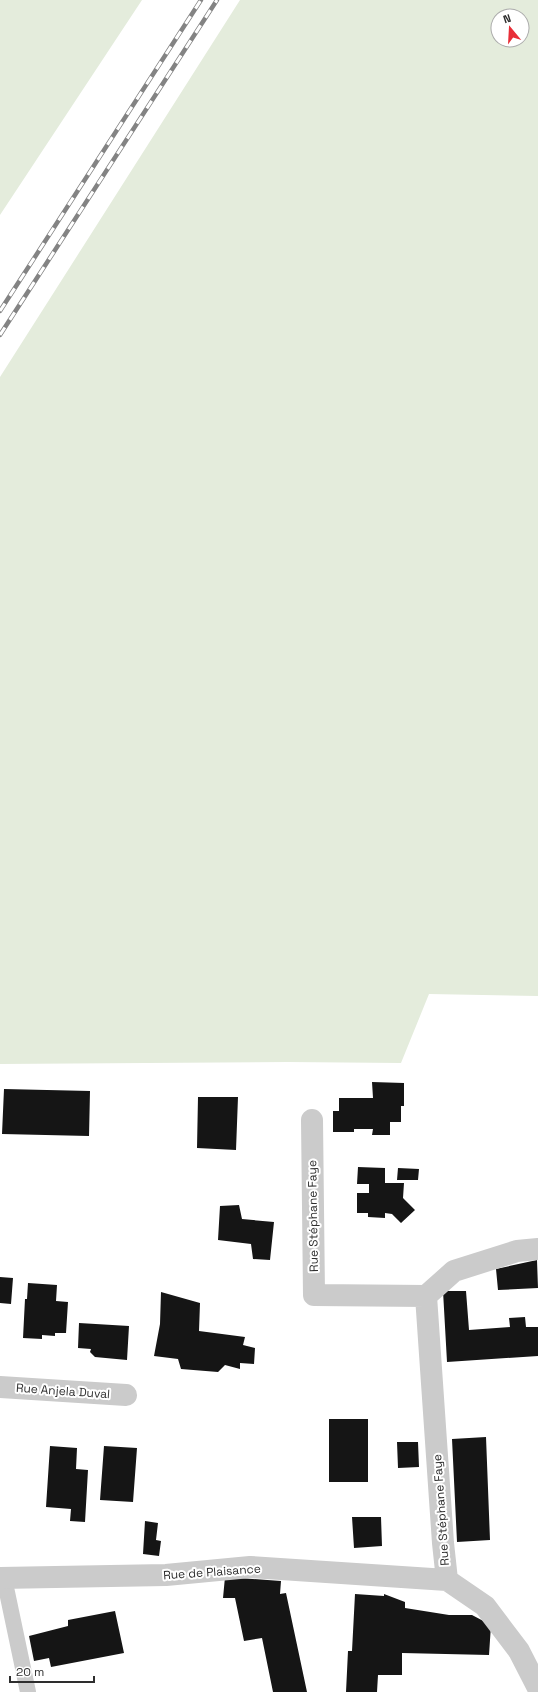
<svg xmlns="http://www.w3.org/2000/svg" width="538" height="1692" font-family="'Space Grotesk',sans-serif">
	<rect width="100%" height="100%" fill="#fff"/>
	<path fill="#e4ecdc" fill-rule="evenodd" d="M0,0H142L0,215Z
		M240,0H538V996L429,994L401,1063L288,1062L0,1064V377ZM498,16H522V40H498Z"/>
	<path fill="#151515" d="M372,1082L404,1083V1106H401V1122H390V1135H372L373,1129H354V1132H333V1111H339V1098H373Z
		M4,1089L90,1091L89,1136L2,1134Z
		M198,1097H238L236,1150L197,1148Z
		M358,1167L385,1168V1183H404L403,1198L415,1210L401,1223L392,1214L385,1213V1218L368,1217V1213H357V1193H369V1184H357Z
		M398,1168L419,1169L418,1180H397Z
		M239,1205L242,1219L274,1222L270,1260L253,1259L251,1244L218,1240L220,1206Z
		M537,1260L538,1288L498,1290L496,1269Z
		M0,1277L13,1278L11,1304L0,1303Z
		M28,1283L57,1285L56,1301L68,1302L66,1333H55V1336L42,1335V1339L23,1338L25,1299H27Z
		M443,1291H466L469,1330L510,1327L509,1318L525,1317L526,1327H538V1356L447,1362Z
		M161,1292L200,1303L199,1331L245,1337L243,1345L255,1348L254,1364L240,1363V1369L225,1365L218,1372L181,1369L178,1359L154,1356L160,1324Z
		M79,1323L129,1326L127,1360L95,1357L90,1352L91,1349L78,1348Z
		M329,1419H368V1482H329Z
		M486,1437L490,1540L457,1542L452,1439Z
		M397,1442H418L419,1467L398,1468Z
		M50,1446L77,1448L76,1469L88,1470L85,1522L70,1521L71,1509L46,1507Z
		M104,1446L137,1448L133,1502L100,1500Z
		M352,1517H381L382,1546L354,1548Z
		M145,1521L158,1523L156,1540L161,1541L159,1556L143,1554Z
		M225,1577L281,1581L280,1594L286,1593L307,1692H273L262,1638L244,1641L235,1598H223Z
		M355,1594L384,1596V1594L405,1602V1608L449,1615H472L491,1625L489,1655L402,1653V1675H378L377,1692H346L348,1651H352Z
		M115,1611L124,1653L51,1667L49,1658L34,1661L29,1636L68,1626V1620Z"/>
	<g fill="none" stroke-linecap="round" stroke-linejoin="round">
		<path stroke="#cbcbcb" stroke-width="16" d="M4,1578L28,1692"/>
		<path stroke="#cbcbcb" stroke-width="22" d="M312,1120L314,1295L426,1296L443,1543L447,1580L485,1606L519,1651L538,1688
			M426,1296L454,1271L517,1251L538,1249
			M0,1387L126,1395
			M0,1578L166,1575L250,1567L447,1580"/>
		<defs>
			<path id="rail" d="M0,311L201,0
				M0,335L217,0"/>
		</defs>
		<use href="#rail" stroke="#838383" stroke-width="4.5"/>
		<use href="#rail" stroke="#fff" stroke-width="3" stroke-dasharray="9" stroke-linecap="butt"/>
	</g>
	<g text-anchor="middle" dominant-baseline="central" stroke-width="4" stroke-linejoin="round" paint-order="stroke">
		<g font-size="12" fill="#2e2e2e" stroke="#fff">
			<text transform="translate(313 1216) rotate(-91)">Rue Stéphane Faye</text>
			<text transform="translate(63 1391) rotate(4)">Rue Anjela Duval</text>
			<text transform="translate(441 1510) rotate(-94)">Rue Stéphane Faye</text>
			<text transform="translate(212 1572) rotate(-4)">Rue de Plaisance</text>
		</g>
	</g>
	<g transform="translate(510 28) rotate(342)"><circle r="19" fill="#ffffff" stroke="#ababab"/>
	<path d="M0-3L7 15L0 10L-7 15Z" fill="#e82e38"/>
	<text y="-6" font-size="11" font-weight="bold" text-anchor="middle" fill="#2e2e2e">N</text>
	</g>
	<path d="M10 1676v6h84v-6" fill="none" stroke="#2e2e2e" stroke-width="2"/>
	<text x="16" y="1676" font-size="12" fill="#2e2e2e" stroke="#ffffff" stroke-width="3" paint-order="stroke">20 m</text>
</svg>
